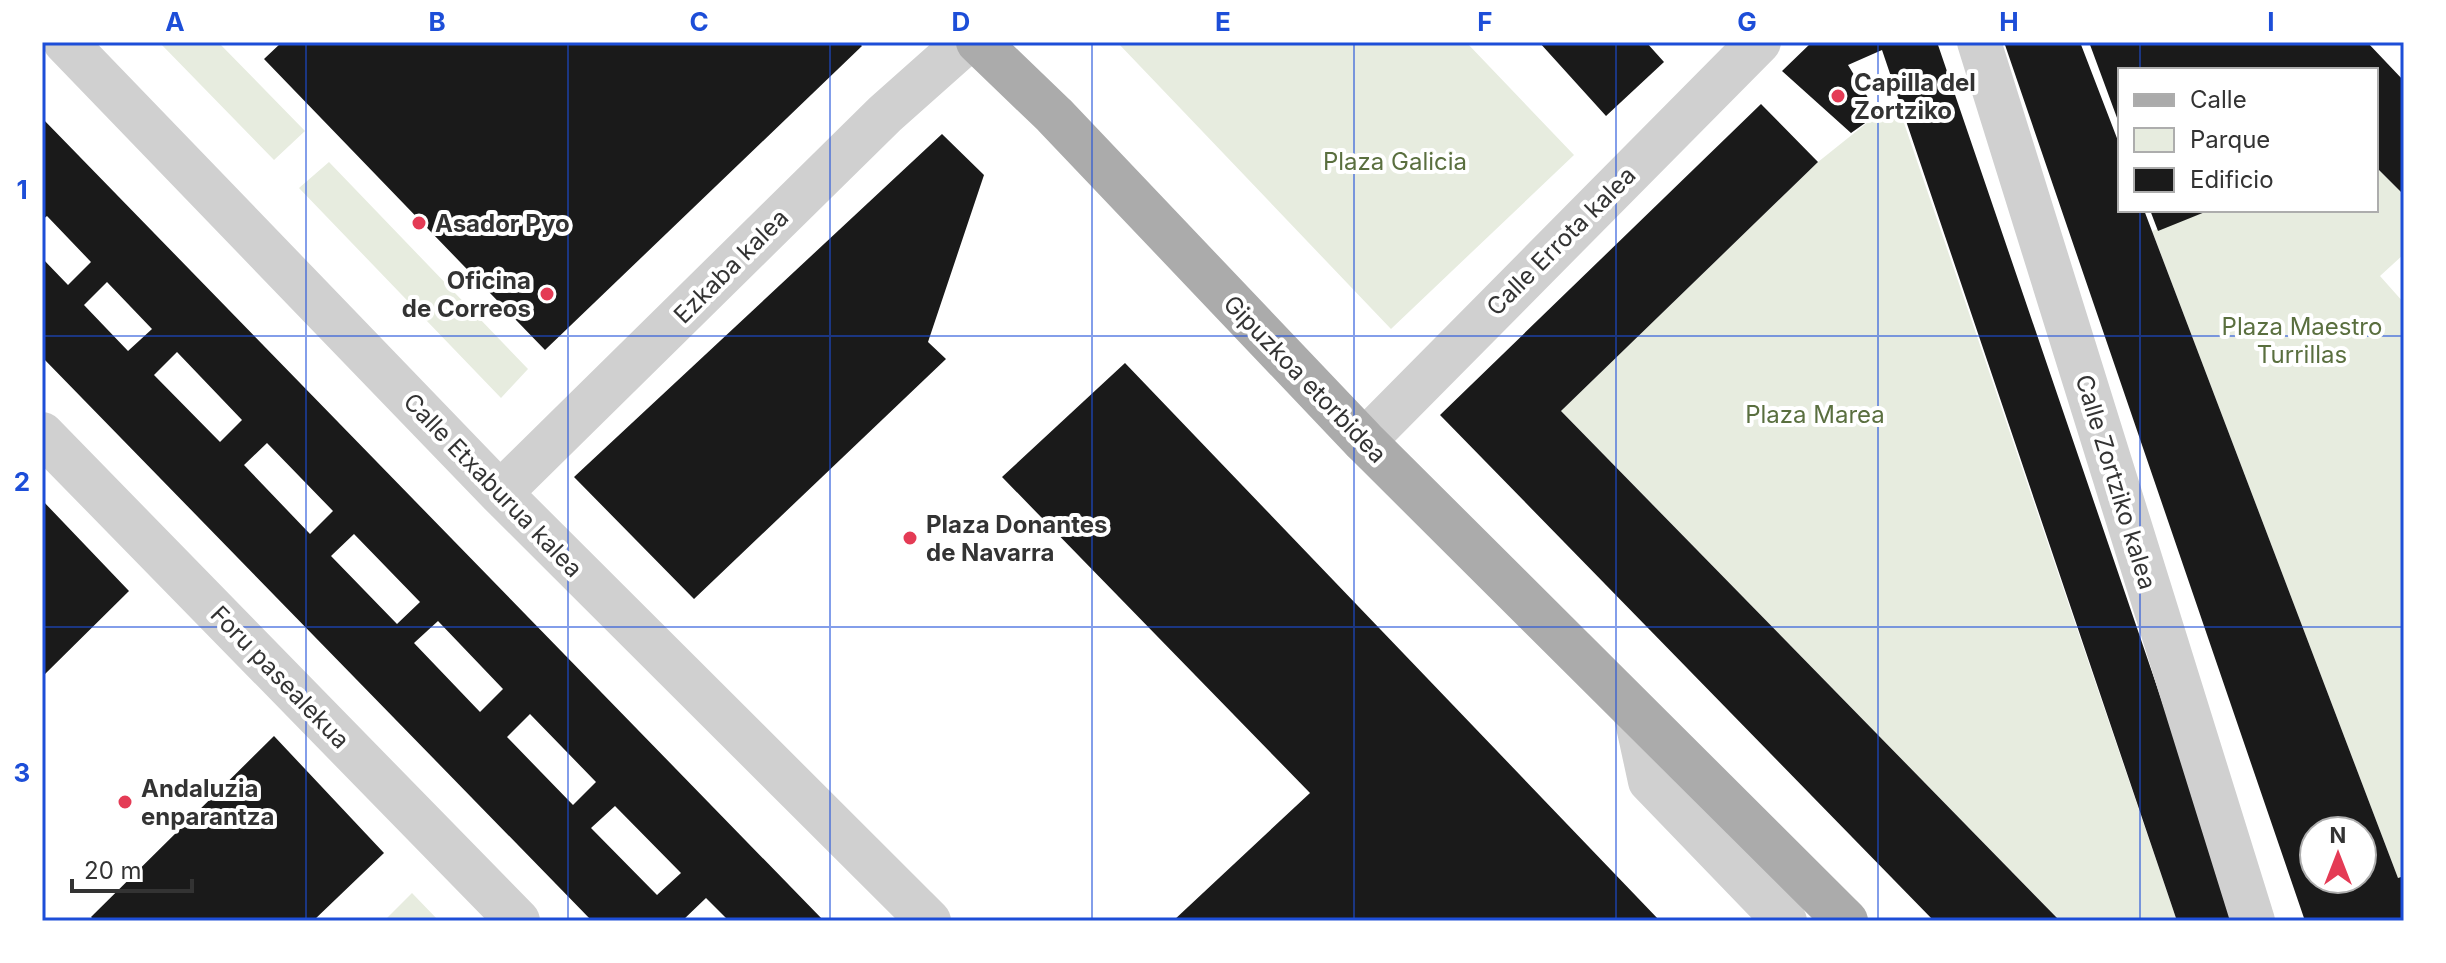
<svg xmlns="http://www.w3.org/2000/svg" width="2446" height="963" font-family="Inter,sans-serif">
	<rect width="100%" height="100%" fill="#fff"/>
	<path fill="#e7ecdf" d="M159,42H218L305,131L274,160Z
		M1117,42H1466L1574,155L1391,329Z
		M1878,114L1903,120L2177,921H2060L1561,411L1818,162Z
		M329,162L528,369L501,398L299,188Z
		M2376,167L2404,195V254L2380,276L2404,303V876L2398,878L2152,231L2211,210H2376Z
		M412,893L439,921H384Z"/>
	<path fill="#1a1a1a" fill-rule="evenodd" d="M282,42H858L862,46L545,350L264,59Z
		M1539,42H1646L1664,62L1606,116Z
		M1812,42H1937L2237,921H2177L1882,50L1848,65L1878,114L1851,133L1782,71Z
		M2004,42H2080L2120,146V210H2144L2398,878L2404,876V921H2305ZM2314,831H2362V879H2314Z
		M2089,42H2367L2404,81V195L2376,167V70H2120V126Z
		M1761,104L1818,162L1561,411L2060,921H1934L1440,415Z
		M42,118L824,921H729L706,898L682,921H592L42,357V258L68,285L91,262L47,216L42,220ZM107,282L152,329L128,351L84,305ZM177,352L242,420L220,442L154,375ZM267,443L333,511L310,534L244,465ZM354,534L420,602L397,624L331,556ZM438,621L503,689L480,712L414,643ZM530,714L596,782L573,805L507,737ZM615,806L681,873L657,895L591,828Z
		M942,134L984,175L928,342L946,359L694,599L574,477Z
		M2150,210H2210L2158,231Z
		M1125,363L1660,921H1173L1310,793L1002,477Z
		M42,500L129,591L42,677Z
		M274,736L384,853L313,921H95L91,917Z"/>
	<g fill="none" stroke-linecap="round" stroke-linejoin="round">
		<path stroke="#d0d0d0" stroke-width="44" d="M65,42L500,493L929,921
			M1979,42L2253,921
			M42,434L518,921
			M1364,441L1759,42
			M500,493L885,114L966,42
			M1635,712L1650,781L1785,921"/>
		<path stroke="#ababab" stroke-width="44" d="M978,42L1054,115L1364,441L1846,921"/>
	</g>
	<path fill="none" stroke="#1d4ed8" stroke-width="2" stroke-opacity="0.55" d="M306,42V921M568,42V921M830,42V921M1092,42V921M1354,42V921M1616,42V921M1878,42V921M2140,42V70M2140,210V921M42,336H2404M42,627H2404"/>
	<g fill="#e43b55" stroke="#fff" stroke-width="3">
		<circle cx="1838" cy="96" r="8"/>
		<circle cx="419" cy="223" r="8"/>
		<circle cx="547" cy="294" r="8"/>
		<circle cx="910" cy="538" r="8"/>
		<circle cx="125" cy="802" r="8"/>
	</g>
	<g text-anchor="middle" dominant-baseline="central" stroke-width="8" stroke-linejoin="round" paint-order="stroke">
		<g font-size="24" font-weight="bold" fill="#333" stroke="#fff" text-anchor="start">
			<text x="1854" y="82">Capilla del<tspan x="1854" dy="28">Zortziko</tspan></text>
			<text x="435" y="223">Asador Pyo</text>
			<text x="531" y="280" text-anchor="end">Oficina<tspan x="531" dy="28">de Correos</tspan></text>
			<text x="926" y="524">Plaza Donantes<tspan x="926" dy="28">de Navarra</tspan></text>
			<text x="141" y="788">Andaluzia<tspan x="141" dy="28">enparantza</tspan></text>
		</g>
		<g font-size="24" fill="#5a6f3f" stroke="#fff">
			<text x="1395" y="161">Plaza Galicia</text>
			<text x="2302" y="326">Plaza Maestro<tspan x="2302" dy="28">Turrillas</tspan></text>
			<text x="1815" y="414">Plaza Marea</text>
		</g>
		<g font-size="24" fill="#333" stroke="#fff">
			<text transform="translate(1561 241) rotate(-45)">Calle Errota kalea</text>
			<text transform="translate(731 266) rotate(-45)">Ezkaba kalea</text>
			<text transform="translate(1305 379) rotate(46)">Gipuzkoa etorbidea</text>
			<text transform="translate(2116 482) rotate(73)">Calle Zortziko kalea</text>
			<text transform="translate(493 485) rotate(46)">Calle Etxaburua kalea</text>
			<text transform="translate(280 677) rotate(46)">Foru pasealekua</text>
		</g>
	</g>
	<rect width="2446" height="963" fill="none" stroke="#ffffff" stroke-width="88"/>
	<rect x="2118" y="68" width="260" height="144" fill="#ffffff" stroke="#adadad" stroke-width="2"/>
	<rect x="2134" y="94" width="40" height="12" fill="#ababab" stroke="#adadad" stroke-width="2"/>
	<text x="2190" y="108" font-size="24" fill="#333333">Calle</text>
	<rect x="2134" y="128" width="40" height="24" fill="#e7ecdf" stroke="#adadad" stroke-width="2"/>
	<text x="2190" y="148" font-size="24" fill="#333333">Parque</text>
	<rect x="2134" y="168" width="40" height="24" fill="#1a1a1a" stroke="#adadad" stroke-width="2"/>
	<text x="2190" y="188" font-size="24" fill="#333333">Edificio</text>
	<g transform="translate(2338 855)"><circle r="38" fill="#ffffff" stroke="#adadad" stroke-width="2"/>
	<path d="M0-6L14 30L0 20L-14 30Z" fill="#e43b55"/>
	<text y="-12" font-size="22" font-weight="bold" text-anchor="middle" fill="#333333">N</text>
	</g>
	<path d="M72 879v12h120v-12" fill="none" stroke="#333333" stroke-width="4"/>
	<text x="84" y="879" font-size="24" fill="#333333" stroke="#ffffff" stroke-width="6" paint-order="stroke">20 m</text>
	<rect x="44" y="44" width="2358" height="875" fill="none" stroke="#1d4ed8" stroke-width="3"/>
	<g font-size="26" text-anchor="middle" font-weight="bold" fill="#1d4ed8">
		<text x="175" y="31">A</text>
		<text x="437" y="31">B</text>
		<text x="699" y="31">C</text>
		<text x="961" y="31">D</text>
		<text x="1223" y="31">E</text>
		<text x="1485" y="31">F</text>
		<text x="1747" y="31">G</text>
		<text x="2009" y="31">H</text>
		<text x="2271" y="31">I</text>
		<text x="22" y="199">1</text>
		<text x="22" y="491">2</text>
		<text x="22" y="782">3</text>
	</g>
</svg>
